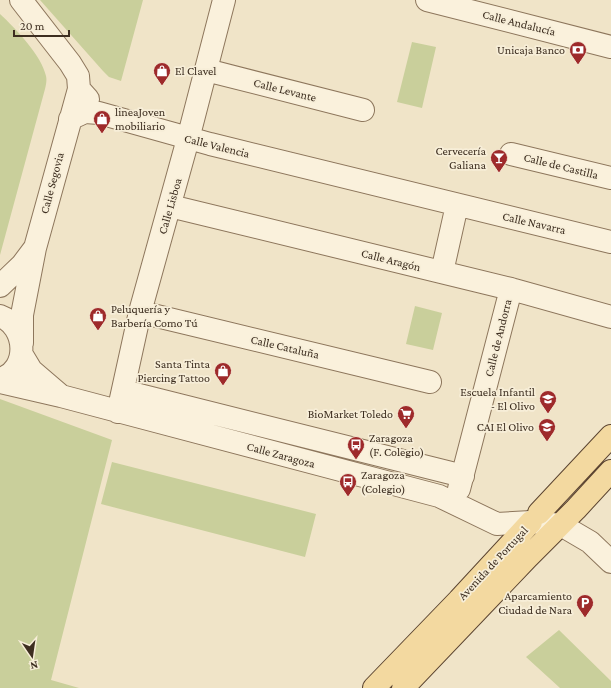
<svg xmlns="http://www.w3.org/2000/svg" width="611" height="688" font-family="'Crimson Pro',serif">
	<rect width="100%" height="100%" fill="#f0e4c8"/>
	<path fill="#c9cf9b" d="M40,0H143L121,81L109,77L103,71Z
		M0,14C15,28 42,56 46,76C47,80 46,85 45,89L0,255Z
		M412,42L436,47L422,108L397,102Z
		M415,306L442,313L433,350L406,344Z
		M0,399L112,440L51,680L79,688H0Z
		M112,462L316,514L305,557L101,504Z
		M559,630L611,681V688H560L526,657Z"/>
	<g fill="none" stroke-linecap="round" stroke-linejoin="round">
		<defs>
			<path id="minor" d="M21,0L70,63L78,76L79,89L88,99
				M427,0L611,47
				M206,70L363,110
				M70,119L85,112L99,113L210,144L611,242
				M511,154L611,178
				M170,206L511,289L611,317
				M442,272L457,205
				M0,286L22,265L34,249
				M140,312L430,382
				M0,316C27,326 30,370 0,379
				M22,343V315L35,248L79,89
				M22,355L31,370L59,394
				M0,382L61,396L439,496L497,524L531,522L561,525L590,542L611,562
				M123,391L463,476
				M118,412L140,312L188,139L224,0
				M459,489L511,289"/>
			<path id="major" d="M539,513L611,436
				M374,688L459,600L531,522
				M403,688L528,557L576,509L611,471"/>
		</defs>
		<use href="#minor" stroke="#8d765c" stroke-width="24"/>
		<use href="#major" stroke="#5b4430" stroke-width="24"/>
		<use href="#minor" stroke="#faf1dc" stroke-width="22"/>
		<use href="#major" stroke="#f3d9a0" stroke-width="22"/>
	</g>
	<defs>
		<symbol id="bank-pin" viewBox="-11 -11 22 30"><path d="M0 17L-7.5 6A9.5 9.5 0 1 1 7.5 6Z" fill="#9e2a2b" stroke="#f7eed8"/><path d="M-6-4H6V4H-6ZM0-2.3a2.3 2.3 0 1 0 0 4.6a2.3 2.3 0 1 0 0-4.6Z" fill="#fff"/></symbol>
		<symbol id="shop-pin" viewBox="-11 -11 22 30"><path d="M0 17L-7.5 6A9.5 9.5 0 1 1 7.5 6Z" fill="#9e2a2b" stroke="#f7eed8"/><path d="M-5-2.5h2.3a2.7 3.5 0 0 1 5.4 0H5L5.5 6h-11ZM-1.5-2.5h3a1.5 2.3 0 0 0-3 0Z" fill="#fff"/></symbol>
		<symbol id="bar-pin" viewBox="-11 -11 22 30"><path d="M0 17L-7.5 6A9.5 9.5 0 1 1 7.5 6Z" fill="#9e2a2b" stroke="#f7eed8"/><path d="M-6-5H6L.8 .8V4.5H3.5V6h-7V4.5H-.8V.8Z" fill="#fff"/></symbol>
		<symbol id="school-pin" viewBox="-11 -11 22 30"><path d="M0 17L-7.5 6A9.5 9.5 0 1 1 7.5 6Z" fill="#9e2a2b" stroke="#f7eed8"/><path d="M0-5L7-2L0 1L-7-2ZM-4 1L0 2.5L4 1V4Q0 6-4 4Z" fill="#fff"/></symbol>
		<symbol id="supermarket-pin" viewBox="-11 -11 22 30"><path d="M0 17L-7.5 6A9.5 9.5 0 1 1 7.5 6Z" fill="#9e2a2b" stroke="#f7eed8"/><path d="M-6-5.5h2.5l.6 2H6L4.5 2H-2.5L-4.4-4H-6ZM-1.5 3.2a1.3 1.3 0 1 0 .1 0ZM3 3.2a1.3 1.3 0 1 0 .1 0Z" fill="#fff"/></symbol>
		<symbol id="bus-pin" viewBox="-11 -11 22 30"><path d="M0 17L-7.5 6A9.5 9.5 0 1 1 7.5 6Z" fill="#9e2a2b" stroke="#f7eed8"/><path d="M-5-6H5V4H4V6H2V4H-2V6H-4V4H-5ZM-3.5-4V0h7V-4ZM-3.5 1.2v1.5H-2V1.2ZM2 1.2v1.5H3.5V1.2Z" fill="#fff"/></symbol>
		<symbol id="parking-pin" viewBox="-11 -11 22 30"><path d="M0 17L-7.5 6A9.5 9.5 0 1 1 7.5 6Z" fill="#9e2a2b" stroke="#f7eed8"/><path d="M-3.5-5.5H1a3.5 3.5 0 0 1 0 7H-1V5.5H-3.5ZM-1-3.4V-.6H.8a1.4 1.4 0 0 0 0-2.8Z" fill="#fff"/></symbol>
	</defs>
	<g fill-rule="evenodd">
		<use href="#bank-pin" x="568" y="40" width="20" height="27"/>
		<use href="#shop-pin" x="152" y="61" width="20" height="27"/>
		<use href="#shop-pin" x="92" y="109" width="20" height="27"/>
		<use href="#bar-pin" x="489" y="148" width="20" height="27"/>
		<use href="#shop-pin" x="88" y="306" width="20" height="27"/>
		<use href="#shop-pin" x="213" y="361" width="20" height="27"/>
		<use href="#school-pin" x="538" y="389" width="20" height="27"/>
		<use href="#supermarket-pin" x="396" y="404" width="20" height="27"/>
		<use href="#school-pin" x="537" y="417" width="20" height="27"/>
		<use href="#bus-pin" x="346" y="435" width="20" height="27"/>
		<use href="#bus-pin" x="338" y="472" width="20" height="27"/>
		<use href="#parking-pin" x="575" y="593" width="20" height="27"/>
	</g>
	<g text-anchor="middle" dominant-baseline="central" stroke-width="3.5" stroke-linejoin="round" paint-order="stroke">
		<g font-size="12" fill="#3d2e20" stroke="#f7eed8">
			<text transform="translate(519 23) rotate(14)">Calle Andalucía</text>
			<text transform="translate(285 90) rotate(14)">Calle Levante</text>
			<text transform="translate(217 146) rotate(14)">Calle Valencia</text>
			<text transform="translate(561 166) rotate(14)">Calle de Castilla</text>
			<text transform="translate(52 183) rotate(-75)">Calle Segovia</text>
			<text transform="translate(170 206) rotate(-74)">Calle Lisboa</text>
			<text transform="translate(534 223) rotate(13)">Calle Navarra</text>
			<text transform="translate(391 260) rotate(14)">Calle Aragón</text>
			<text transform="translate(498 338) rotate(-76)">Calle de Andorra</text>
			<text transform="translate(285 347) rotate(13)">Calle Cataluña</text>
			<text transform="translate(281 455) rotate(15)">Calle Zaragoza</text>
			<text transform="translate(493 563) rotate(-47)">Avenida de Portugal</text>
		</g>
		<g font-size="12" fill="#3d2e20" stroke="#f7eed8" text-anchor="end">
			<text x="565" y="50">Unicaja Banco</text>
			<text x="175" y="71" text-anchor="start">El Clavel</text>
			<text x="115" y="112" text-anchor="start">lineaJoven<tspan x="115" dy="14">mobiliario</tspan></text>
			<text x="486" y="151">Cervecería<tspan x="486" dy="14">Galiana</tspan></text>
			<text x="111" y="309" text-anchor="start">Peluquería y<tspan x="111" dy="14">Barbería Como Tú</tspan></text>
			<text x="210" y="364">Santa Tinta<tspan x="210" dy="14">Piercing Tattoo</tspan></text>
			<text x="535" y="392">Escuela Infantil<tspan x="535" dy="14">- El Olivo</tspan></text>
			<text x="393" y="414">BioMarket Toledo</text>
			<text x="534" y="427">CAI El Olivo</text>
			<text x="369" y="438" text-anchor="start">Zaragoza<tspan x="369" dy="14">(F. Colegio)</tspan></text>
			<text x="361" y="475" text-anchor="start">Zaragoza<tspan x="361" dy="14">(Colegio)</tspan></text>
			<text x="572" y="596">Aparcamiento<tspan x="572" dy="14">Ciudad de Nara</tspan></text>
		</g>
	</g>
	<g transform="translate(32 656) rotate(167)" stroke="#f7eed8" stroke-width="3" paint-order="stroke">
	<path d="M0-3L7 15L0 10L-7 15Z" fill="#3d2e20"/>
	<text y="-6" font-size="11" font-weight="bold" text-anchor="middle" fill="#3d2e20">N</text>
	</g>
	<path d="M14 30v6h55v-6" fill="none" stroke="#3d2e20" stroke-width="2"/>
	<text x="20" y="30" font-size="12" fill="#3d2e20" stroke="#f7eed8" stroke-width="3" paint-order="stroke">20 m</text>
</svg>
